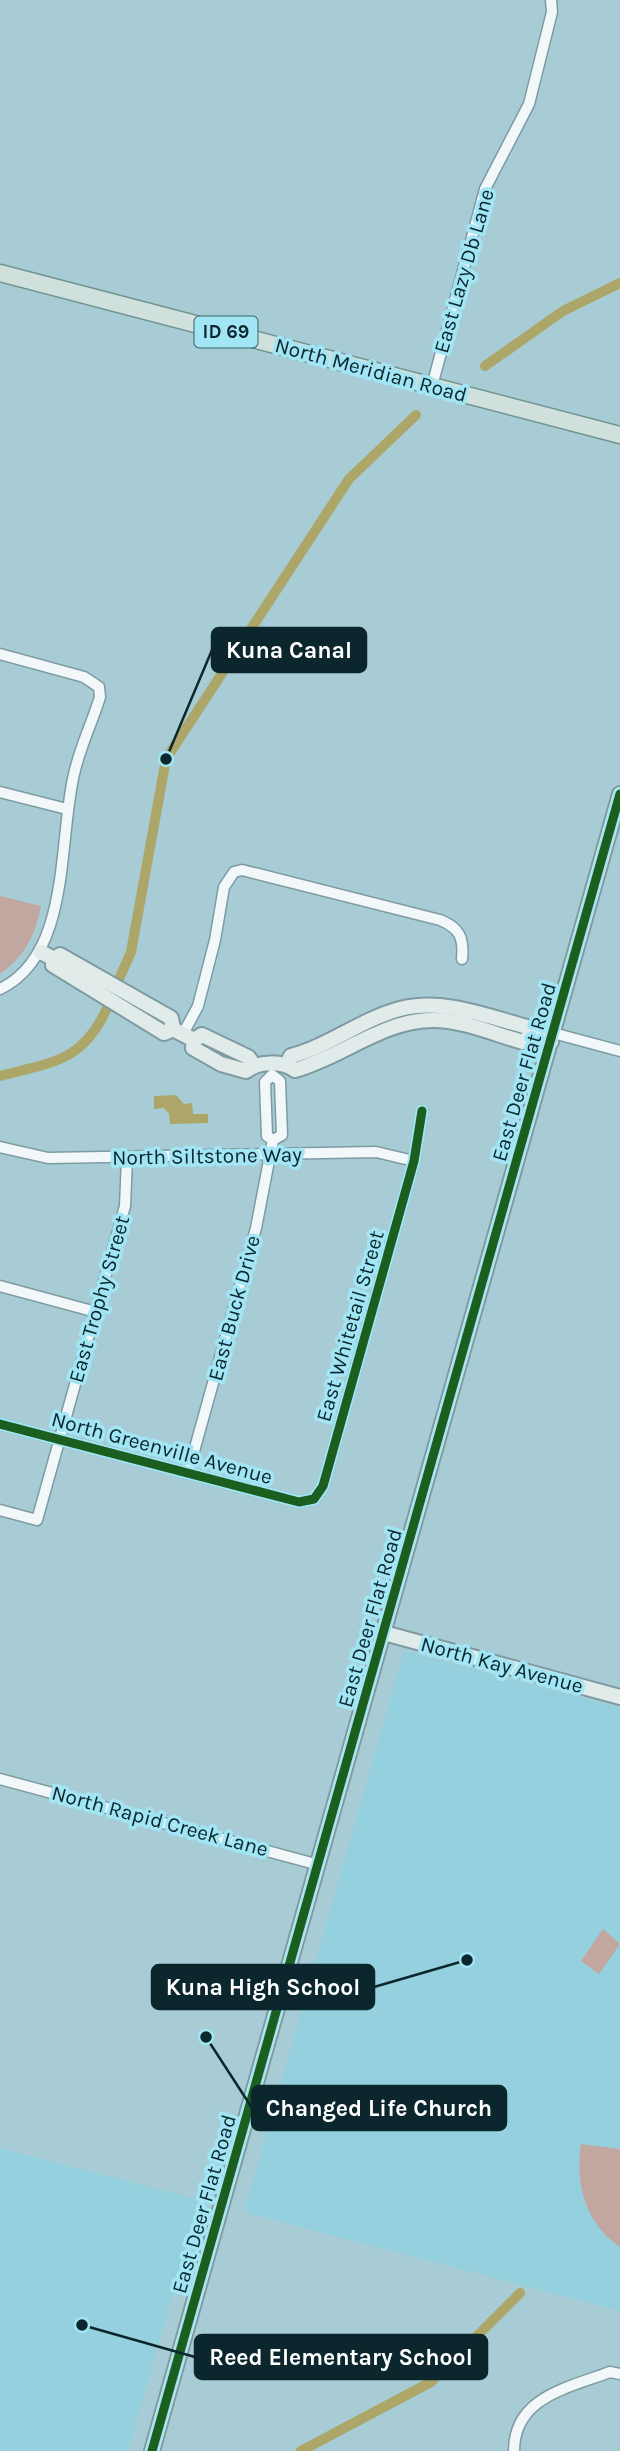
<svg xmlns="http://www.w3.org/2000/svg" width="620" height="2451" font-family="Karla,sans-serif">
	<rect width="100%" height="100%" fill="#a8ccd5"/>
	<path fill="#95d0de" d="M404,1651L620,1708V2311L244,2212Z
		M0,2148L200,2200L128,2451H0Z"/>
	<path fill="#c1a7a0" d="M0,896L41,906C35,936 25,956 0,974Z
		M603,1929L620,1944L599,1974L581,1961Z
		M581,2144L620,2149V2247C585,2223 575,2184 581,2144Z"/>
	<path fill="#aca669" d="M176,1095L184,1104L192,1103L193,1114H208V1123L170,1124L169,1114L164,1108L154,1109V1096Z"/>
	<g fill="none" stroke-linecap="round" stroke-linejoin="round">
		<path stroke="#aca669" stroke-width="10" d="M485,366L563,311L620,283
			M119,979L131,952L166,759L349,479L416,415
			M0,1076C52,1062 83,1062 107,1008
			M301,2451L431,2382L520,2293"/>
		<defs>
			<path id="street" d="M432,386L485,189L529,104L552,12L551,0
				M0,654L84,677L99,687L100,697C92,723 80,747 74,774C58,842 71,955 0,989
				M0,792L67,809
				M553,1033L620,1051
				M183,1034L198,1006L215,940L224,887L234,872L242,870L440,920C460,928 464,938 462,959
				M272,1075L280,1081L282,1135L273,1140L267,1136L265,1082Z
				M0,1147L48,1158L376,1152L414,1161
				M0,1286L96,1312
				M0,1424L299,1502L314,1499L323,1486L414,1161L422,1111
				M188,1473L256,1228L273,1140
				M0,1510L37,1520L125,1206L127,1158
				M0,1779L319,1865
				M514,2451C514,2397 568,2388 610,2372L620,2374"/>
			<path id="secondary" d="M41,952L54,959L53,965L164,1033L173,1029L194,1040
				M54,959L60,955L171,1018L173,1029
				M194,1040L193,1048L221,1064L246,1071C259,1061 282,1061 295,1070C342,1057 383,1020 433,1020C463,1020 494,1034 523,1042L531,1036L551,1042
				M194,1040L202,1035L248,1057L254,1065
				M287,1064L291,1056C329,1046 362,1019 400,1009C443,998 486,1016 527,1027L531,1036
				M384,1633L620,1697
				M152,2451L620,794"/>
			<path id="primary" d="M0,273L620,435"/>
		</defs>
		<use href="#street" stroke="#7e9ba2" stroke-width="13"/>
		<use href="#secondary" stroke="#7e9ba2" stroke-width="18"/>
		<use href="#primary" stroke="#6f948f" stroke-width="19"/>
		<use href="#street" stroke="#f2f7f9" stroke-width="10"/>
		<use href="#secondary" stroke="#e1ebea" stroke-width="14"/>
		<use href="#primary" stroke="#d0e0dc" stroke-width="16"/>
		<defs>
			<path id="cycleway" d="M0,1424L299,1502L314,1499L323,1486L414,1161L422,1111
				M152,2451L620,794"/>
		</defs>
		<use href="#cycleway" stroke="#a2e5f5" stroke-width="13"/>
		<use href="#cycleway" stroke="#1b5e20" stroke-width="9"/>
	</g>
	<g text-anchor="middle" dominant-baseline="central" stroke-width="7" stroke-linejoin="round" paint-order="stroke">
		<rect fill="#a2e5f5" stroke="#386069" stroke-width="2" x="194.5" y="316.5" width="63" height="31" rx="5"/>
		<g font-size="19" font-weight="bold" fill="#0b272d">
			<text x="226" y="332">ID 69</text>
		</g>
		<g font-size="21" fill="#0b272d" stroke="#a2e5f5">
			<text transform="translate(464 271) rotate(-74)">East Lazy Db Lane</text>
			<text transform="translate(371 370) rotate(15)">North Meridian Road</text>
			<text transform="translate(524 1072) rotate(-74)">East Deer Flat Road</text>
			<text transform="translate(207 1156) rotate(-1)">North Siltstone Way</text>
			<text transform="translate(99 1299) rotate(-74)">East Trophy Street</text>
			<text transform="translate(234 1308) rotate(-75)">East Buck Drive</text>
			<text transform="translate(350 1326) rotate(-74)">East Whitetail Street</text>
			<text transform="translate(162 1448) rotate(15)">North Greenville Avenue</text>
			<text transform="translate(370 1618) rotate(-74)">East Deer Flat Road</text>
			<text transform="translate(502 1665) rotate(15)">North Kay Avenue</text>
			<text transform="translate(160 1821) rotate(15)">North Rapid Creek Lane</text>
			<text transform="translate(204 2204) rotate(-74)">East Deer Flat Road</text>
		</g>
	</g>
	<path fill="none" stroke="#0b272d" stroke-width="2.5" d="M166 759L212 650M467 1960L374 1987M206 2037L252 2108M82 2325L195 2357"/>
	<g fill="#0b272d" stroke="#a2e5f5" stroke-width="2.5">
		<circle cx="166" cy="759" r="7"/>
		<circle cx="467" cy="1960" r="7"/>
		<circle cx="206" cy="2037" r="7"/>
		<circle cx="82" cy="2325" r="7"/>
	</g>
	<g fill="#0b272d" stroke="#0b272d" stroke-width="2.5">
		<rect x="212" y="628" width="154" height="44" rx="7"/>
		<rect x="152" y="1965" width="222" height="44" rx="7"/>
		<rect x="252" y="2086" width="254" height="44" rx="7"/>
		<rect x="195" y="2335" width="292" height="44" rx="7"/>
	</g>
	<g font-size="23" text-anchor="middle" font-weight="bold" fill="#fff">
		<text x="289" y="658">Kuna Canal</text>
		<text x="263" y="1995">Kuna High School</text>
		<text x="379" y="2116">Changed Life Church</text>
		<text x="341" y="2365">Reed Elementary School</text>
	</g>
</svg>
